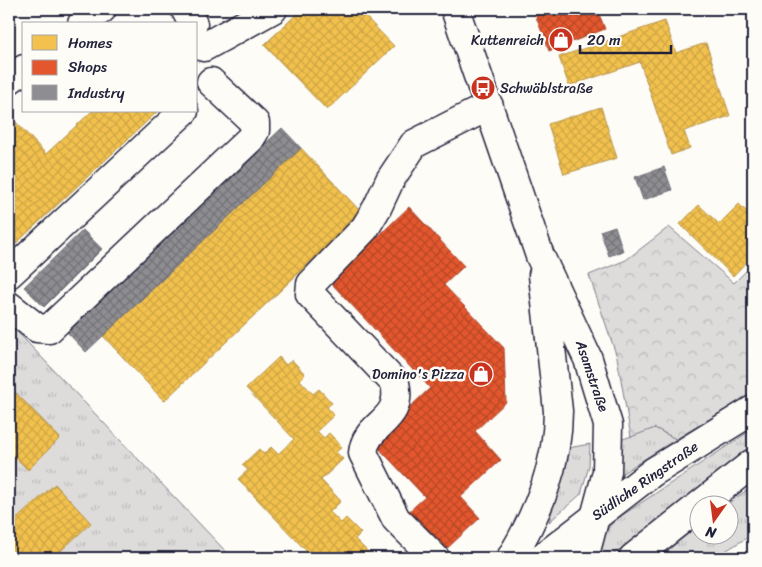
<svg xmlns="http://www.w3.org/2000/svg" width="762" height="567" font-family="Sriracha,sans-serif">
	<defs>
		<pattern id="grass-tufts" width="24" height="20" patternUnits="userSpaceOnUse" patternTransform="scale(1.25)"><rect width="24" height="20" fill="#dddcdb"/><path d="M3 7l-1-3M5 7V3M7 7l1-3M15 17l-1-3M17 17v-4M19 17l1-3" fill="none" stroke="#bdbcbd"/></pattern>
		<pattern id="forest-crowns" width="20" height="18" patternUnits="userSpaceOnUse" patternTransform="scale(1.25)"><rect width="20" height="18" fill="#dddcdb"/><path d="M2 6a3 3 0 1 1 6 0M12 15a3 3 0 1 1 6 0" fill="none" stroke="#bdbcbd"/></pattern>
		<pattern id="homes-cross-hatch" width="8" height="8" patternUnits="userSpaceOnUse" patternTransform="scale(1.25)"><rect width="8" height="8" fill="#f2c14e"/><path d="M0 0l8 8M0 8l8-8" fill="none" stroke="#cfa645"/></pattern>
		<pattern id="shops-cross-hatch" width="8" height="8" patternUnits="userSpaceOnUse" patternTransform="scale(1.25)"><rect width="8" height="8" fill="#e4572e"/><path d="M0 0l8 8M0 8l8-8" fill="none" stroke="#b84828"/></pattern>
		<pattern id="industry-cross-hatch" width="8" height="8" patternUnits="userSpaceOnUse" patternTransform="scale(1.25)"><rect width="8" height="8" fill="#8d8d92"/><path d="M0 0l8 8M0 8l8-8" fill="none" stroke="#737378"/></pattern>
	</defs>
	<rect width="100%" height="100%" fill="#fdfcf7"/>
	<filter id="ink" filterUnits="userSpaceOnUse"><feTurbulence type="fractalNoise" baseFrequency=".02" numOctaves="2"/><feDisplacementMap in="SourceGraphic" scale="10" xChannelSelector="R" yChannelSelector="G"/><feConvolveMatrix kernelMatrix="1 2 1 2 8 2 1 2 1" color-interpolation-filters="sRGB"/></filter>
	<g filter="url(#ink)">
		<path fill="url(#grass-tufts)" stroke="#807f8b" d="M9,323L232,558H9V451L28,470L60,438L9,386Z
			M655,428L676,439L621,474L620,472V440Z
			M753,429V446L609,558H593L609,527L615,520Z
			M590,444L589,466L581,494L549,522L568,448Z
			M753,486V534L714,558H658L699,525L700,534H730V504H727Z"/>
		<path fill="url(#forest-crowns)" stroke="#807f8b" d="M669,227L734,283L753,264V393L676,439L655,428L631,437L617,357L589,275L626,260Z"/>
		<path fill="url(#homes-cross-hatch)" stroke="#b49148" d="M302,9H358L394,46L327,110L264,45Z
			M665,21L676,53L706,43L730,116L684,131L690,148L671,155L640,62L569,86L559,57Z
			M601,107L617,158L564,174L548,124Z
			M92,111H158L9,250V124L13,119L46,154Z
			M301,148L362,213L164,401L103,336Z
			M739,204L753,218V255L733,276L680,224L699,205L719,224Z
			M279,357L286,365L292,360L305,374L300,380L313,394L319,389L332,403L327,407L334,415L317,431L324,438L329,433L342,447L336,452L343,459L321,480L341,501L330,512L341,523L346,518L361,533L355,539L374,558H313L238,479L248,470L242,465L259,449L264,454L271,447L278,454L294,439L246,388Z
			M9,386L60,438L28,470L9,451Z
			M55,484L91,523L53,558H9V526Z"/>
		<path fill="url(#shops-cross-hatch)" stroke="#aa4732" d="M533,9H597L605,29L549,51Z
			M409,207L464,266L444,285L504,348L506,402L475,431L501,460L461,497L480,518L442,553L406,514L425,497L373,442L430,388L330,282Z"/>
		<path fill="url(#industry-cross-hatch)" stroke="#6d6d78" d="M282,128L301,148L86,352L67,332Z
			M664,167L672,190L643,200L635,177Z
			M615,226L623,251L609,256L600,231Z
			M83,230L102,249L44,307L24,287Z"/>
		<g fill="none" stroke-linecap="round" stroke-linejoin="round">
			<defs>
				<path id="minor" d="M185,9L193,24
					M455,9L540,256L588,359L608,425L607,472L587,547L579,558
					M82,24L102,9
					M204,47L273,9
					M9,80L24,69
					M9,274L184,111
					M9,306L37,328L49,329L250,139L255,131V123L211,82
					M435,558L396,519L363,453C366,421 404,423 395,383L310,294L311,284L365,228L377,208L390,180L414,144L489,106
					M511,558C538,513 558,465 558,411L543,275"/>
				<path id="major" d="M542,558L653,472L753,410
					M633,558L753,463"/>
			</defs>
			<use href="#minor" stroke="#22223b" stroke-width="31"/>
			<use href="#major" stroke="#22223b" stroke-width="31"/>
			<use href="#minor" stroke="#fdfcf7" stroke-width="28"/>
			<use href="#major" stroke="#fdfcf7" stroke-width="28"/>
		</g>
	</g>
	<defs>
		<symbol id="shop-disc" viewBox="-11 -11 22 22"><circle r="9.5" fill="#c8321e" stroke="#fdfcf7"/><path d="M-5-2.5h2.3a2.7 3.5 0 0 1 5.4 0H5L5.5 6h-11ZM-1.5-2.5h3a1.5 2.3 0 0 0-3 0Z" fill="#fff"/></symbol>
		<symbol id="bus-disc" viewBox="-11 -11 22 22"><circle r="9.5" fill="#c8321e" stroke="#fdfcf7"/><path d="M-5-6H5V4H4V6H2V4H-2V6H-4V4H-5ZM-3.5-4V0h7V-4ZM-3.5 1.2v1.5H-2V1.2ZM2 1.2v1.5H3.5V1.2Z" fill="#fff"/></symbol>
	</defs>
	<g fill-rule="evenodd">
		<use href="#shop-disc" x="547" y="26" width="28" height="28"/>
		<use href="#bus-disc" x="469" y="74" width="28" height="28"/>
		<use href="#shop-disc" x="467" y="360" width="28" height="28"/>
	</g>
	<g text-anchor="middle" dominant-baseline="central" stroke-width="5" stroke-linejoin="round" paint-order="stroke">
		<g font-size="14" fill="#22223b" stroke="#fdfcf7" text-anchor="end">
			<text x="544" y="40">Kuttenreich</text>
			<text x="500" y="88" text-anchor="start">Schwäblstraße</text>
			<text x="464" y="374">Domino's Pizza</text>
		</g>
		<g font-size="14" fill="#22223b" stroke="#fdfcf7">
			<text transform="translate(592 376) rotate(71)">Asamstraße</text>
			<text transform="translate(645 481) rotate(-35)">Südliche Ringstraße</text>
		</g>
	</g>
	<rect width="762" height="567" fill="none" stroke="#fdfcf7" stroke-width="30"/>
	<rect x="15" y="15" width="732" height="537" fill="none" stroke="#22223b" stroke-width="2" filter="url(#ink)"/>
	<rect x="22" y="22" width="175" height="90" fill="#fdfcf7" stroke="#a5a5ac"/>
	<rect x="32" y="35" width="25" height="15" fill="#f2c14e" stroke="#a5a5ac"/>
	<text x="68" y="48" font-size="15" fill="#22223b">Homes</text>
	<rect x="32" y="60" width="25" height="15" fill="#e4572e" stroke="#a5a5ac"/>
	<text x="68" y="72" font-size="15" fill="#22223b">Shops</text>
	<rect x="32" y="85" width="25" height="15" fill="#8d8d92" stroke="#a5a5ac"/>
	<text x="68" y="98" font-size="15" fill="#22223b">Industry</text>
	<g transform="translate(714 520) rotate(194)"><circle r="24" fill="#fdfcf7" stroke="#a5a5ac"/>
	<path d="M0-4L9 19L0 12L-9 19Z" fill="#c8321e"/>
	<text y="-8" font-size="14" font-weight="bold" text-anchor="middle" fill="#22223b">N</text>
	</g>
	<path d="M580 45v8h91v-8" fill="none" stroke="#22223b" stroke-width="2.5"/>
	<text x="587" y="45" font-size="15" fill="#22223b" stroke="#fdfcf7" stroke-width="4" paint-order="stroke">20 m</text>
</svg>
